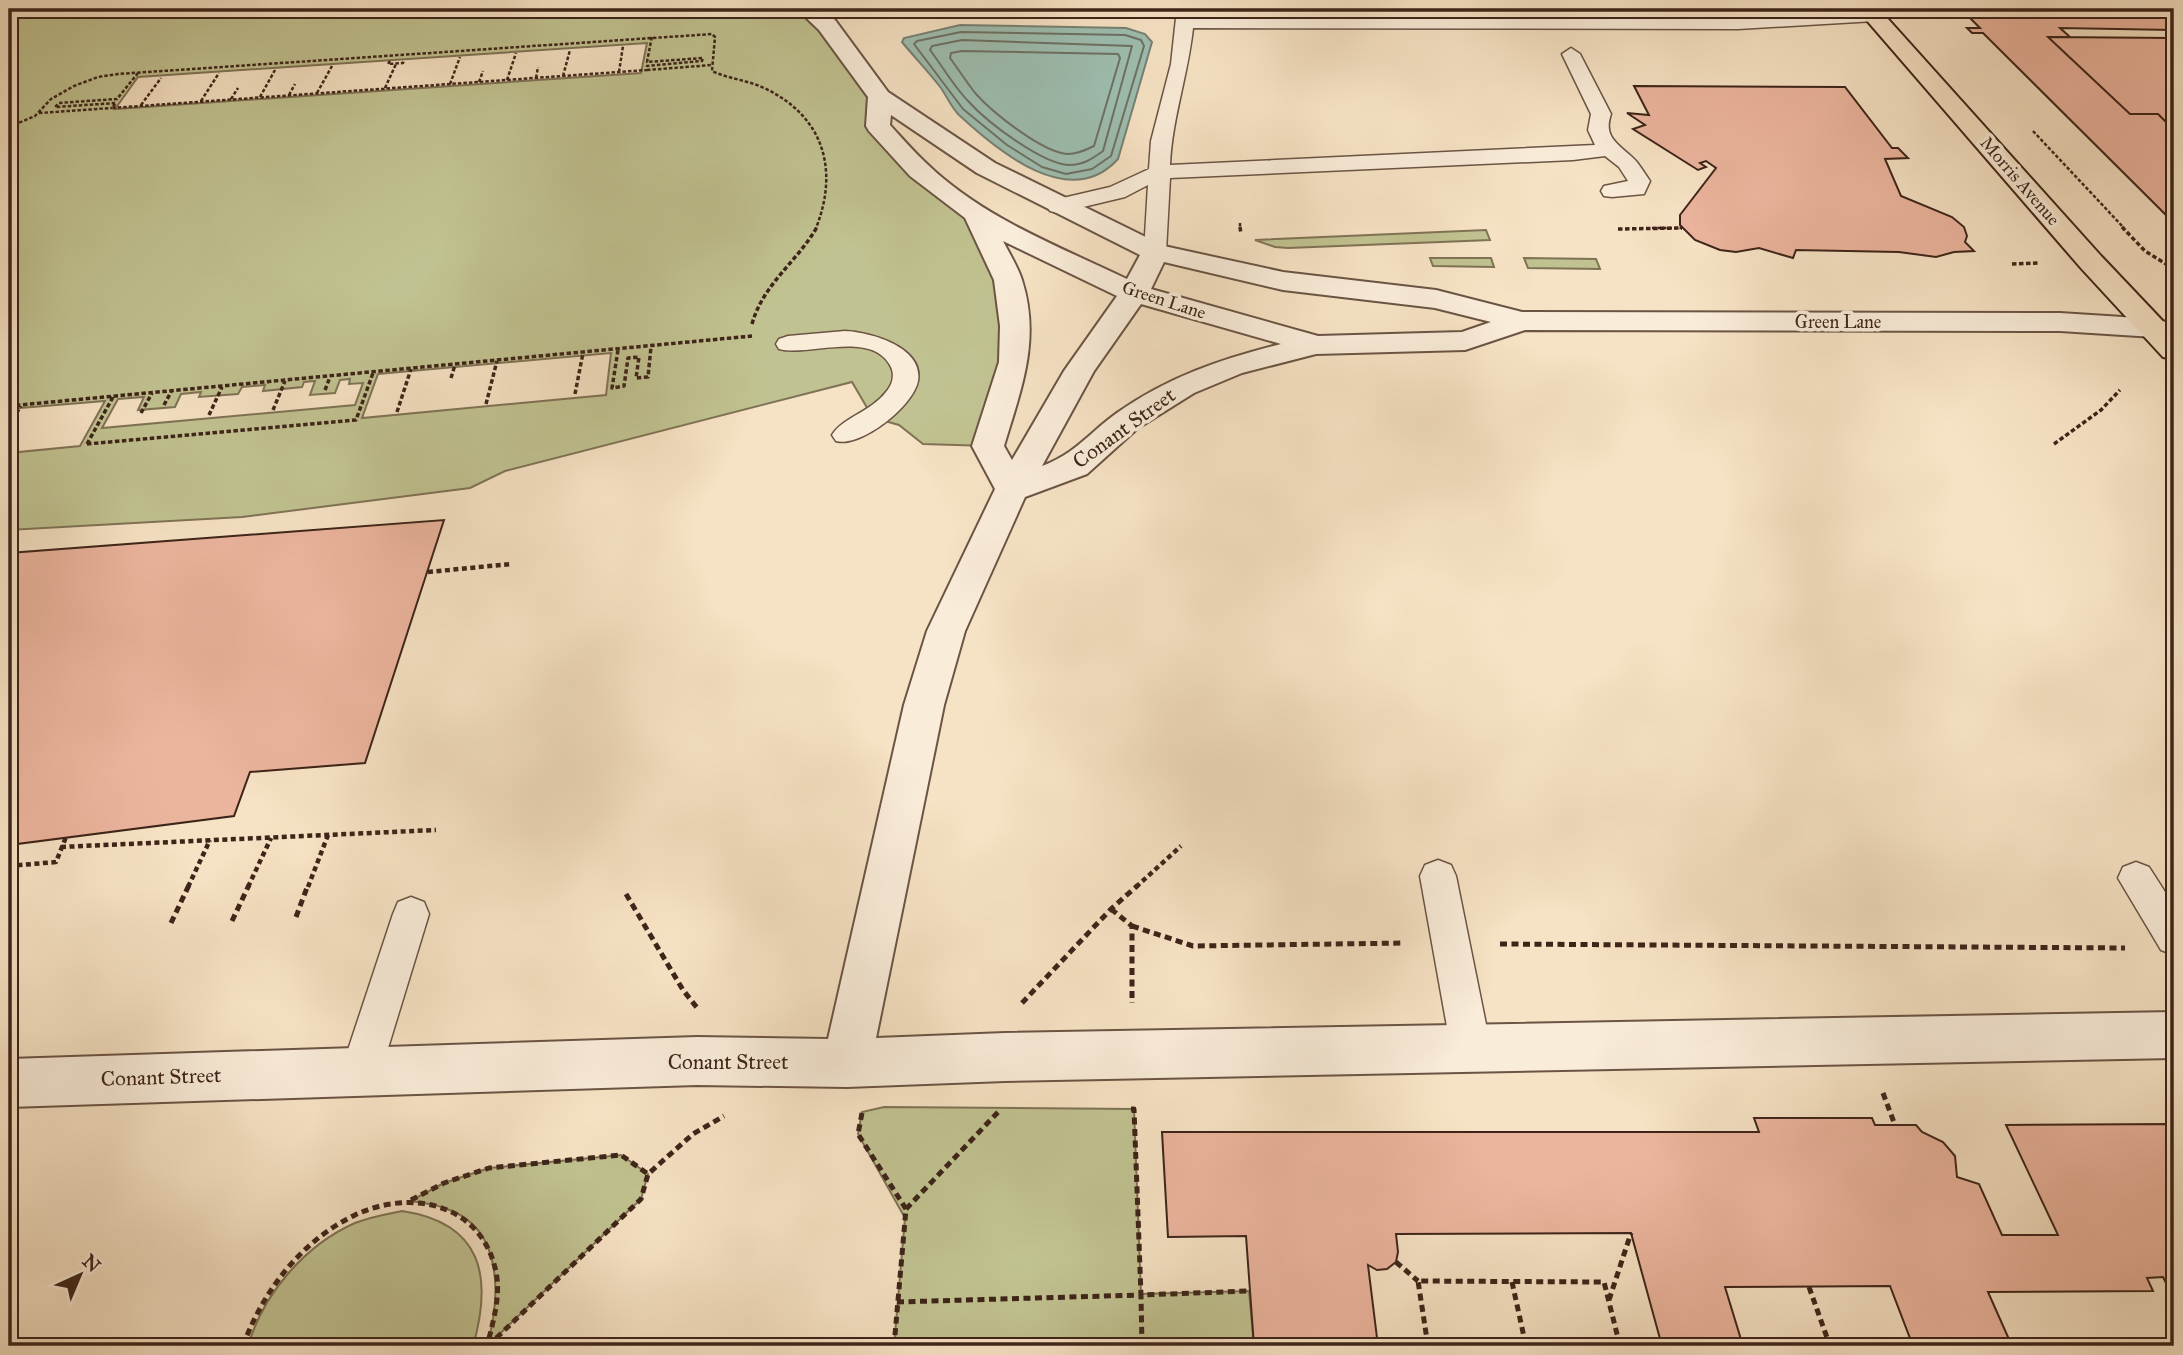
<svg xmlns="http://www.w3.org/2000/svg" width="2183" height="1355" font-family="'IM FELL Great Primer',serif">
	<rect width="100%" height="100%" fill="#f6e2c4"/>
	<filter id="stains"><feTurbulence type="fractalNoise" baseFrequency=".00286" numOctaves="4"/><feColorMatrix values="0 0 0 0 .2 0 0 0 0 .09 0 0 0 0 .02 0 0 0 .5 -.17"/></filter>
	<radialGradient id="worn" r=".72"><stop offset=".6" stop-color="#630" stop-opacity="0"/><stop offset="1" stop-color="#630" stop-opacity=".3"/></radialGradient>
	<path fill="#c1c291" stroke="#7f7355" stroke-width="2" fill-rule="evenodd" d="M9,9H808L827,25L880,97L878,126L976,214L1015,326L988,446L923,444L899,425L885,421L869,411L852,382L505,471L470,488L242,517L9,530V453L80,446L105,401L9,409ZM647,43L641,73L115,109L138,77ZM611,353L606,395L362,418L378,374ZM350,379L349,384L363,383L355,405L102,428L118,399L144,397L138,410L175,407L181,394L201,392L199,397L238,394L242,387L265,385L263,391L302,387L304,382L315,381L310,395L335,393L340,380Z
		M1486,230L1490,240L1288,248L1275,247L1255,240Z
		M1430,258H1491L1494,267L1433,266Z
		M1524,258L1596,259L1600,269L1528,268Z
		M884,1107L1134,1109L1141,1294L1249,1291L1254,1346H894L905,1218L858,1134L862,1112Z
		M621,1155L648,1174L641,1199L487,1346C500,1300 505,1229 447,1209C436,1204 422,1203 410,1201L444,1183L489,1168Z
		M402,1211C482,1223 493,1276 473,1346H248C263,1294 305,1245 355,1223C370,1217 387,1214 402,1211Z"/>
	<path fill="#9dbeb0" stroke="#778074" stroke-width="2" d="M960,25L1126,28L1145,34L1152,42L1118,159C1070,212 998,151 959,115C952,108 947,97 941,88C929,72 915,58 902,42L904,38Z"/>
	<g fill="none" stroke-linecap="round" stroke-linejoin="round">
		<path stroke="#6d7164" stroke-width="2" d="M961,32L1125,35L1141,40L1144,46L1111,156L1092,169L1066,174L1042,167L1007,145L963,109L914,44L917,41Z
			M962,40L1132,46L1103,151C1092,159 1083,165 1069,165C1042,164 987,122 969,102C954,87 943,67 930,50L932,46Z
			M962,51L1118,54L1120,58L1094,146C1086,150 1077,154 1068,154C1043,153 992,112 976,94C967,83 959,70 950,58L951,53Z"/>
	</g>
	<path fill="#ebb49d" stroke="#3d2419" stroke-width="2" d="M1283,9H1790L1791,11L1744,10L1746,13L1587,12L1576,13L1577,15L1505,12L1283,11Z
		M1961,9H2148L2152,12H2174V30L2060,28L2070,37H2048L2130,114H2158L2174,130V223L1983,33H1972L1967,28H1980Z
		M2048,37L2174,38V125H2169L2158,114H2130Z
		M1634,86L1845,87L1892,148H1898L1908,158L1885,159L1901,196L1952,217L1964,227L1967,236L1965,242L1974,251L1954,252L1936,257L1899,252L1796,250L1793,258L1759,248L1736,252L1720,250L1695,240L1680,225V215L1716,168L1706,161L1700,163L1706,167L1698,170L1633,129L1645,125L1627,113L1649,115Z
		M444,520L365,763L250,772L234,816L9,845V553Z
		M1754,1118H1872L1875,1125H1916L1922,1132L1943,1142L1955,1156L1957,1177L1979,1184L2002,1235H2058L2006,1125L2174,1124V1299L2163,1277L2147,1278L2153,1291L1988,1292L2012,1346H1913L1890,1286L1725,1287L1743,1346H1662L1631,1233L1396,1234L1398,1252L1396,1262L1387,1269L1377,1270L1368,1265L1378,1346H1254L1246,1236L1168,1237L1162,1132H1759Z"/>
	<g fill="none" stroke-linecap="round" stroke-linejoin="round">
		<defs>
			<path id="service" d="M1177,9H1195L1194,18L1738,19L1875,11L1884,16L1875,21L1738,29L1193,28C1188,75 1172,119 1170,165L1595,145L1588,130L1591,114L1562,54L1571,48L1580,54L1611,114C1602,139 1621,145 1636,161C1641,167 1645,174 1650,181L1644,194L1612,197L1604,196L1601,191L1604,186L1628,181L1619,167L1605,156L1573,160L1170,178L1166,252L1163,257H1147L1144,252L1148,185L1125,197L1058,213L1050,211L1047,206L1050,201L1110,187L1149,169L1151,141L1171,64Z
				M845,331C870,332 924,347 918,381C913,407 860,448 836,441L832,435C842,418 872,411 886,392C892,385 895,376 891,367C872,329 809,357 779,349L776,344L779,339L788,336Z
				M1438,860L1451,865L1456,876L1491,1049L1485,1063L1471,1068L1457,1063L1451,1049L1420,876L1425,865Z
				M2136,862L2149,867L2174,906V955L2161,950L2118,878L2123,867Z
				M411,897L424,902L429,914L381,1071L375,1085L361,1091L347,1085L341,1071L393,914L398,902Z"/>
			<path id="minor" d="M797,9H821L835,20L888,92L995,163L1164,246L1283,272L1436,290L1522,312L2060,313L2154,319L2174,324V342L2154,337L2060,331L1525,330L1465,350L1316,354L1242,373L1194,393L1138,428L1087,474L1025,497L965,631L944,705L876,1038L1005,1033L2174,1012V1058L1005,1081L847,1087L697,1085L9,1107V1059L697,1037L828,1039L904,705L927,631L995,489L972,446L999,362L1000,326L994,280L965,218L910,176L869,131L866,126L868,97L819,30ZM891,115L977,173L1140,255L1127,279C1058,246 983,218 927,164C914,152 902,138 890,125ZM1003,241L1117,296L1064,371L1012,460L1004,446C1021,389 1041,340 1022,280C1018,267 1009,253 1003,241ZM1164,262L1283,290L1435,308L1491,322L1462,332L1318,336L1151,289ZM1141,304L1281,344C1221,359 1168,377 1117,413C1089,433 1075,454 1042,466L1094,371Z"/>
			<path id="primary" d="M1857,9H1879L2101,256L2174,333V359L2163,357L2081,268Z"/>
		</defs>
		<use href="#service" stroke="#6b5444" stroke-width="3"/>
		<use href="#minor" stroke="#6b5444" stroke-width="4"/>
		<use href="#primary" stroke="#3d2419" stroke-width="4"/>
		<path stroke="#3d2419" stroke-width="2.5" stroke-dasharray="3.5 2" stroke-linecap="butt" d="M390,61L388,64L403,63L404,60
			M647,70L712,65
			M619,72L623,46
			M138,73L117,99L59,103L55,107L116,103L112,108L647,70V66L702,61L703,58L647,62L652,36
			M563,76L570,50
			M536,78L538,67
			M507,80L516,53
			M479,82L483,71
			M450,84L460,57
			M385,88L396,64
			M317,93L332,66
			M289,95L295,84
			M260,97L275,70
			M231,99L238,88
			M201,101L219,73
			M141,105L161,78
			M39,113L112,108
			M9,127L35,116L51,99L74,86L98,77L118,74L712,34L715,37L712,71C729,79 747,80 764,88C824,116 839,170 816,228
			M2033,131L2124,228
			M1240,223V228
			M1652,228H1682"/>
		<path stroke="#3d2419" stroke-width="3.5" stroke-dasharray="4.5 2.5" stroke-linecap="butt" d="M1240,227L1241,234
			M2122,227L2145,251L2174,269
			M1618,229L1682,228
			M2012,264L2038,263
			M752,324C763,284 797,262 817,227
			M618,350L612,388L624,386L628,358L639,357L636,378L648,377L651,347
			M451,378L455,365
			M325,390L330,377
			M575,394L583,353
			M486,404L497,361
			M164,405L171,392
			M9,406L752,336
			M273,410L285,381
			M397,412L411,369
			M141,413L152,393
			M209,415L222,387
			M9,425L21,406
			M87,444L356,420L373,373
			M87,444L113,397
			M2054,444L2101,410L2120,390"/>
		<path stroke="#3d2419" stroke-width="4.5" stroke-dasharray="5 3.5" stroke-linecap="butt" d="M428,572L511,564
			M61,847L436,830
			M9,866L56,862L66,837
			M188,887L210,840
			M248,887L271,838
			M308,887L328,835
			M1136,887L1181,846"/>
		<path stroke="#3d2419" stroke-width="5" stroke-dasharray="7 4.5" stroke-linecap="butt" d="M626,894L683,990L698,1009
			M1111,909L1132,926V1003
			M296,917L308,885
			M232,921L249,885
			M171,923L189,885
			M1132,926L1193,946L1404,943
			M1500,944L2125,948
			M1022,1003L1111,909L1138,885
			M1883,1093L1895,1125
			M1131,1109H1134L1141,1295L1249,1291
			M862,1113L858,1134L906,1209L894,1346
			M411,1200L444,1183L489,1168L621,1155L648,1174
			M906,1209L999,1111
			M1396,1262L1418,1281
			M1512,1282L1526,1346
			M1809,1287L1830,1346
			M1609,1300L1631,1233
			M897,1302L1141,1295L1142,1346
			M243,1346C263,1291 301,1241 355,1215C412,1188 482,1204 496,1272C501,1296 493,1322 487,1346
			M488,1346L641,1199L648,1174L693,1134L724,1116
			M1428,1346L1418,1281L1604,1282L1620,1346"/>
		<use href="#service" fill="#f9ecd9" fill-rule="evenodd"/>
		<use href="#minor" fill="#f9ecd9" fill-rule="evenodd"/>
		<use href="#primary" fill="#f6e2c4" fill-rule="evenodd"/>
	</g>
	<g text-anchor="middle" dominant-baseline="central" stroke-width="7" stroke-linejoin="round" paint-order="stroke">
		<g font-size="18" fill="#3d2419" stroke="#f9ecd9">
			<text transform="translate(2020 181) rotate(49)">Morris Avenue</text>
			<text transform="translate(1164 300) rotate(18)">Green Lane</text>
			<text x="1838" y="322">Green Lane</text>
		</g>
		<g font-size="21" fill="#3d2419" stroke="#f9ecd9">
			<text transform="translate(1124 428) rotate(-36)">Conant Street</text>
			<text x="728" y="1062">Conant Street</text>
			<text transform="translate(161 1077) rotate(-2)">Conant Street</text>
		</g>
	</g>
	<rect width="2183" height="1355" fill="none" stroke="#f6e2c4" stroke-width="35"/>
	<rect x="10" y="10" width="2162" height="1334" fill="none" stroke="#3d2419" stroke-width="3.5"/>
	<rect x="18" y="18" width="2148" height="1320" fill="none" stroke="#3d2419" stroke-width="2"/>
	<g transform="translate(80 1275) rotate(44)" stroke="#f9ecd9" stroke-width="5" paint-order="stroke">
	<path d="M0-5L12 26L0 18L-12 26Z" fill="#3d2419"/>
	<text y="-10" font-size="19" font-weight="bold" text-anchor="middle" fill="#3d2419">N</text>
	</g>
	<rect width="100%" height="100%" filter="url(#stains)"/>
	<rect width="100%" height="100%" fill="url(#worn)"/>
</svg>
